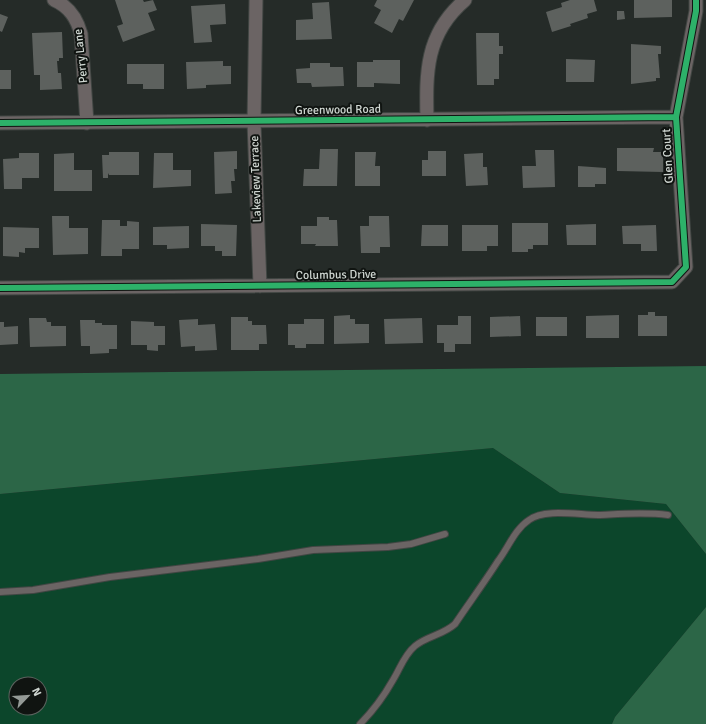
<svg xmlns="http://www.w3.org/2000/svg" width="706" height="724" font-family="Signika,sans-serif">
	<rect width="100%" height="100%" fill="#252b28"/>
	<path fill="#0c462b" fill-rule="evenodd" d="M493,448L560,493L666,504L706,554V607L615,717L612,724H0V494ZM16,684H40V708H16Z"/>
	<path fill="#2c6647" d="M706,366V554L666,504L560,493L493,448L0,494V374Z
		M706,607V724H612L615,717Z"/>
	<path fill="#5d615e" d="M115,0H143L144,2L153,0L157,10L148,13L155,30L123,42L117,26L123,24Z
		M377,0H414L403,21L399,19L392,33L374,23L381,10L374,6Z
		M570,0H594L597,11L587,14L588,18L570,24L571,26L552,32L546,12L562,7L561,3Z
		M634,0H672V17L634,18Z
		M329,2L332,39L296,40V20L313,19L312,3Z
		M225,4L226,24L210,25L212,42L194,43L191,6Z
		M617,11H624L625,19L617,20Z
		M0,14L8,17L2,32L0,31Z
		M62,32L63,58H59V61H57L58,73H61L62,89L40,90V75H34L32,33Z
		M476,33H499V46H503V54H499V79H494V85H477Z
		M631,44L661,46V54H658L660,78H656V81L631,84Z
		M566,59L595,60L594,82H566Z
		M373,60H400V84L374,83V87H357V62H373Z
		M223,61V66H231V84L206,85V88L187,89L186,62Z
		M310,63H330V67H343L344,86L312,87L311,83H297L296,69L310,68Z
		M127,64H164V89H143V84H127Z
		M0,70H11V89H0Z
		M617,148H654L653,152H663V172L617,171Z
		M320,149H338L337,186H303L304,169H319Z
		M535,150H554L555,187L523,188L522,166H536Z
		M237,151V169H234L235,181H231L232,193L215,194L214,152Z
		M428,151H446V176H422V160H428Z
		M109,152H139V175H109L108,173V178H103L102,155H109Z
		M355,152H376L375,166H380V186H355Z
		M19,153H39V178H22V189H4L3,159L19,158Z
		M74,153V170H92V191H54V154Z
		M154,153H173V170H191V186L153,188Z
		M483,153V167H487L488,185L466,186L464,154Z
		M578,166L606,168V184H595V187H578Z
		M52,216H69V228H88V254L53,255Z
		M369,216H389L390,247H380V253H361L360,226H369Z
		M317,217H329V220H337L338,246H315L316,244H301V226H317Z
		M102,220H120V226H127V221L139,222V249H122V256H101Z
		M512,223H548V245H533V249H528V252H512Z
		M201,224L237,225L236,256H222V251H215V246H201Z
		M596,224V245H567L566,225Z
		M422,225H448V246H421Z
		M462,225H498V246H487V251H462Z
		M656,225L657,251H641V244H623L622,226Z
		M189,226V248L167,249V245H153V227Z
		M3,227L39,228V248H25V253L19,252V257L3,256Z
		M648,312H655V316H667V336H638V315H648Z
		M350,315V319H355V324H369V343L334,344V316Z
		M619,315V338H586V316Z
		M458,316H471V344H455V352H444V343H437V325H458Z
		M520,316L521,336L490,337V317Z
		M231,317H248V321H252V325H266L267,344H259V350H231Z
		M536,317H567V336H536Z
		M29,318H46L47,322H51V326H66V346L30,347Z
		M422,318L423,343L385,344L384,319Z
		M198,319V325L215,324L217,350L195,351V346L181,347L179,320Z
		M304,319H324V344H306V348H295V345H288V324H304Z
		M80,320H95V323H102V325H117V349H109V353L90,354V346H81Z
		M131,321L154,322V326H165V345H158V351L147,350V345H131Z
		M0,322H4V327L18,326V344L0,345Z"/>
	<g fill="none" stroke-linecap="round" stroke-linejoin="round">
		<defs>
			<path id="service" d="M0,592L33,590L110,577L258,559L313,550L388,547L411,544L445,534
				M360,724C373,711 384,696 393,680C400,669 404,655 415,646C427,636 443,635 455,624C469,603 484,583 498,561C508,548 515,529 529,520C544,508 579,515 598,515C621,514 644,512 668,515"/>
			<path id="minor" d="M54,0C70,7 77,19 81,34L87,123
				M256,0L254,122L260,286
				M427,120C426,73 425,34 465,0
				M0,123L676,117
				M0,288L672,282L686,267L676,117L696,11V0"/>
		</defs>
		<use href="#service" stroke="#414643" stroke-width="8"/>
		<use href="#minor" stroke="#414643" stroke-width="15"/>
		<use href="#service" stroke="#6b6464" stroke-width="6"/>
		<use href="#minor" stroke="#6b6464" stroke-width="13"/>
		<defs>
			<path id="cycleway" d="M0,123L676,117
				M0,288L672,282L686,267L676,117L696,11V0"/>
		</defs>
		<use href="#cycleway" stroke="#101411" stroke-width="8"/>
		<use href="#cycleway" stroke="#2db169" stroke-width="6"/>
	</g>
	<g text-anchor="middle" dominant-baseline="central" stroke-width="4" stroke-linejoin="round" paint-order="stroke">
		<g font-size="12" fill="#cfd6d1" stroke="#101411">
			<text transform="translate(81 56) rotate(-96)">Perry Lane</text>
			<text transform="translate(338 110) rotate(-1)">Greenwood Road</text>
			<text transform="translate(668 156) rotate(-93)">Glen Court</text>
			<text transform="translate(256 179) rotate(-92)">Lakeview Terrace</text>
			<text transform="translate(336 275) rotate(-1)">Columbus Drive</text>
		</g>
	</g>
	<g transform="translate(28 696) rotate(65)"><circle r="19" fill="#101411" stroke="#5c625e"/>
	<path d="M0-3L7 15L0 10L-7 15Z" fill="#949a96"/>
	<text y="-6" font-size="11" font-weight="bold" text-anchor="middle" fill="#cfd6d1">N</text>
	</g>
</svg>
